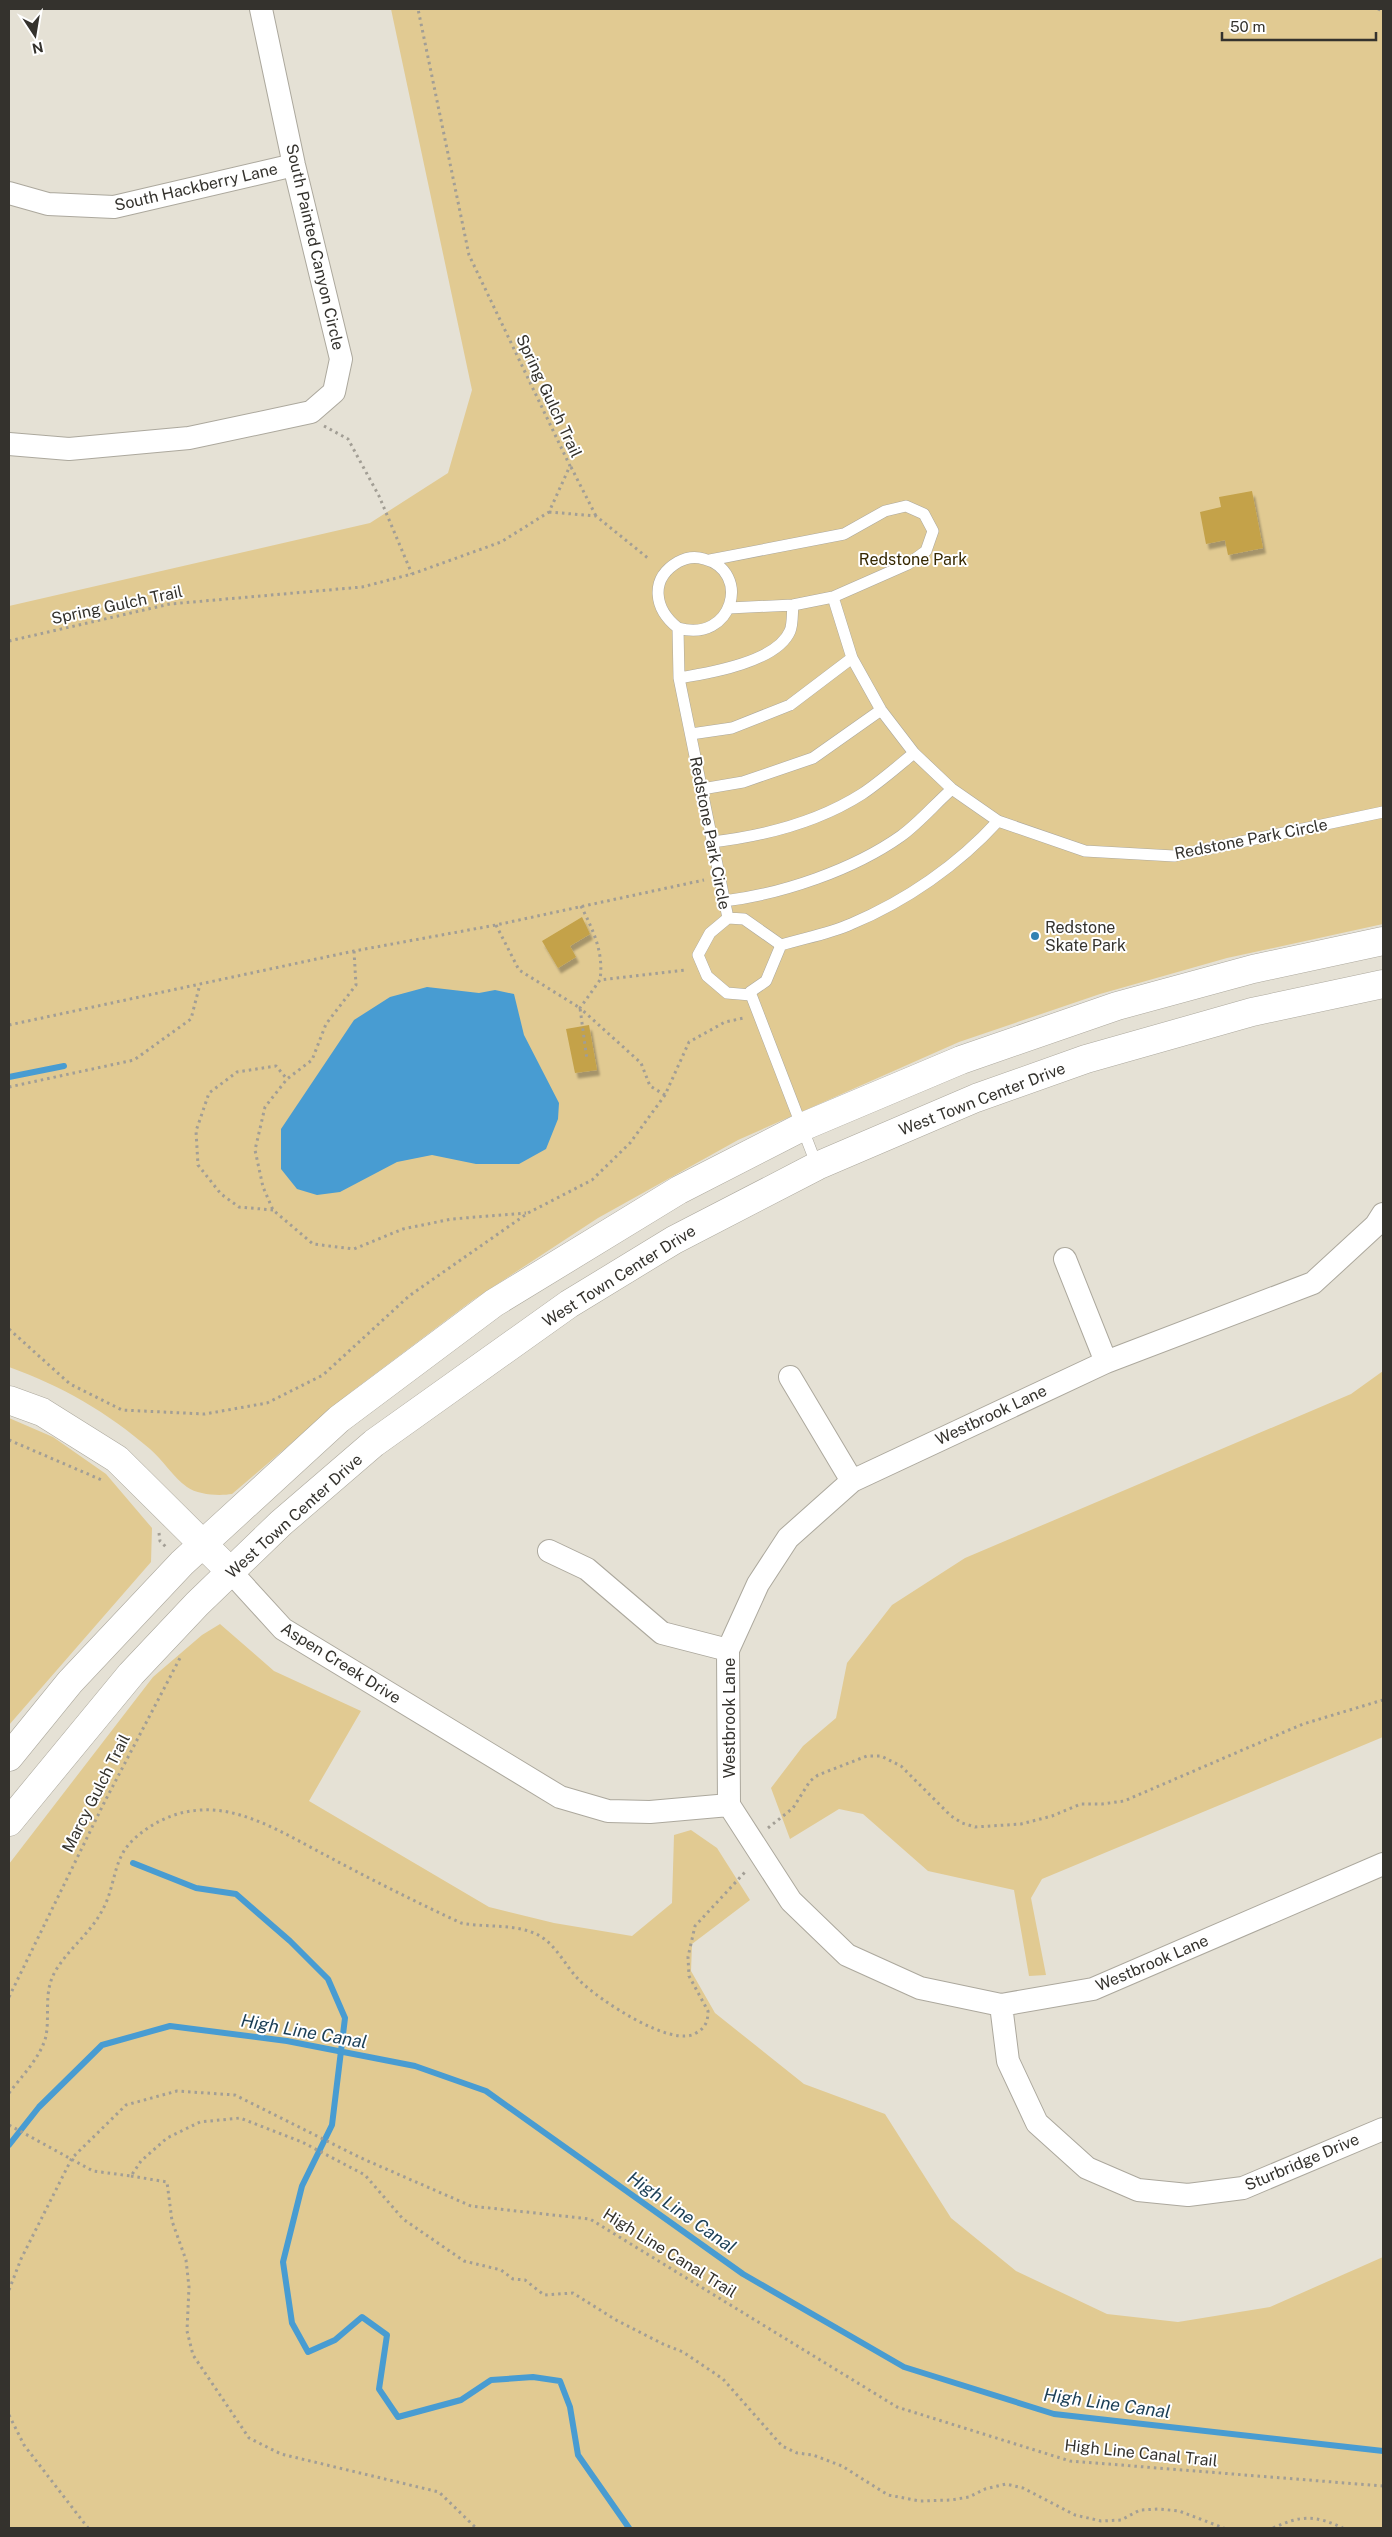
<svg xmlns="http://www.w3.org/2000/svg" width="1392" height="2537" font-family="'Public Sans',sans-serif">
	<defs>
		<filter id="shadow"><feDropShadow dx="3" dy="5.5" stdDeviation="1" flood-color="#0004"/></filter>
	</defs>
	<rect width="100%" height="100%" fill="#e5e1d5"/>
	<path fill="#e1ca92" d="M391,9H1383V924L1227,958L1100,994L959,1042L738,1140L598,1218L473,1300L351,1392L232,1494C219,1496 198,1495 187,1487C173,1477 163,1460 150,1449C107,1412 62,1386 9,1367V606L370,523L448,473L472,390Z
		M1383,1371V1737L1042,1879L1031,1898L1046,1975L1029,1976L1014,1890L928,1871L863,1814L839,1809L790,1839L771,1788L803,1746L836,1718L847,1663L892,1605L965,1558L1351,1394Z
		M9,1418L53,1437L106,1474L152,1528L151,1562L9,1725Z
		M220,1624L274,1671L361,1711L309,1801L489,1907L554,1923L632,1936L672,1903L674,1835L691,1830L717,1848L750,1900L692,1944L691,1971L715,2013L804,2084L885,2114L951,2218L1016,2271L1107,2314L1178,2322L1270,2307L1383,2257V2528H9V1864L153,1677L202,1635Z"/>
	<path fill="#489cd2" d="M427,987L479,993L495,990L514,994L524,1035L559,1103L558,1119L546,1149L519,1164H476L432,1155L397,1162L340,1192L317,1195L297,1189L281,1169V1129L354,1020L390,997Z"/>
	<g fill="none" stroke-linecap="round" stroke-linejoin="round">
		<path stroke="#489cd2" stroke-width="6" d="M9,1077L64,1066
			M133,1863L196,1888L236,1894L290,1941L328,1979L345,2018L332,2125L302,2186L283,2262L292,2323L308,2352L335,2340L362,2317L387,2335L379,2389L398,2417L461,2400L491,2380L533,2377L560,2381L570,2407L578,2455L629,2528
			M9,2145L39,2107L102,2045L170,2026L287,2041L415,2066L486,2091L743,2274L904,2367L1054,2414L1383,2451"/>
	</g>
	<path fill="#c4a249" filter="url(#shadow)" d="M1252,491L1263,548L1228,555L1225,540L1206,544L1200,512L1221,507L1219,497Z
		M582,917L590,934L570,946L576,957L558,968L542,941Z
		M589,1025L597,1070L575,1073L566,1029Z"/>
	<g fill="none" stroke-linecap="round" stroke-linejoin="round">
		<defs>
			<path id="service" d="M710,560L844,534L885,511L906,506L924,514L933,531L926,551L908,564L833,597L852,658L881,710L914,753L952,789L998,821L1085,851L1174,856L1383,812
				M729,608L793,605L833,597
				M678,628C733,644 752,571 704,559C695,556 687,557 678,562C649,579 654,609 678,628L679,678L728,918L710,933L698,955L707,976L727,993L751,995
				M679,678C709,673 777,662 790,631C793,624 792,613 793,605
				M691,734L732,728L790,705L852,658
				M702,789L743,782L813,758L881,710
				M712,842C763,836 818,822 862,794C880,782 897,767 914,753
				M724,901C782,894 853,870 901,836C919,823 935,804 952,789
				M728,918L744,919L781,945
				M817,1166L750,992L766,981L781,945C804,938 829,934 851,924C906,901 958,865 998,821"/>
			<path id="minor" d="M9,193L48,204L114,207L294,165
				M9,444L69,449L189,438L311,412L334,392L341,359L294,165L261,9
				M1383,1214L1376,1225L1313,1283L1106,1362L852,1481L788,1538L758,1584L728,1650L729,1805L791,1901L847,1955L920,1988L1001,2005L1093,1989L1383,1864
				M1065,1259L1106,1362
				M790,1377L852,1481
				M549,1551L587,1569L662,1633L728,1650
				M231,1572L283,1629L560,1797L608,1811L650,1812L729,1805
				M1001,2005L1008,2061L1037,2123L1087,2168L1138,2190L1188,2195L1243,2188L1383,2129"/>
			<path id="tertiary" d="M9,1400L42,1412L117,1459L231,1572
				M9,1757L70,1682L182,1563L339,1419L494,1303L679,1190L802,1127L961,1060L1117,1006L1253,969L1383,941
				M9,1822L131,1674L197,1604L281,1523L374,1443L569,1304L674,1240L817,1166L976,1098L1086,1059L1252,1012L1383,984"/>
		</defs>
		<use href="#service" stroke="#aca89d" stroke-width="12"/>
		<use href="#minor" stroke="#aca89d" stroke-width="24"/>
		<use href="#tertiary" stroke="#aca89d" stroke-width="29"/>
		<path stroke="#a29e95" stroke-width="3" stroke-dasharray="2.5 4" stroke-linecap="butt" d="M1378,9L1383,11
			M324,426L348,439L379,496L412,574
			M571,467L596,516
			M549,512L596,516L649,559
			M9,641L170,604L362,587L412,574L501,542L549,512L570,466L469,255L418,9
			M581,906C593,930 604,952 600,980
			M496,925L519,970L580,1008L587,1060
			M354,951L356,985L326,1024L312,1060L287,1079L265,1107L255,1150L263,1187L273,1210L313,1244L354,1249L403,1229L452,1219L526,1213
			M9,1025L354,951L496,925L704,880
			M9,1087L134,1060L191,1019L200,984
			M665,1095L650,1086L641,1063L580,1008L600,980L685,970
			M273,1210L239,1207L221,1194L198,1165L196,1131L209,1093L237,1072L276,1066L287,1079
			M9,1329L70,1384L122,1410L205,1414L267,1403L323,1375L409,1296L528,1213L592,1180L630,1143L665,1095L689,1042L725,1022L744,1018
			M9,1440L104,1481
			M159,1533L160,1541L166,1547
			M768,1828L793,1808L810,1781L818,1775L867,1756H881L901,1766L951,1816L962,1823L975,1827L1021,1824L1052,1816L1081,1804H1102L1124,1801L1303,1724L1383,1700
			M9,1997L104,1803L180,1658
			M9,2093C21,2077 41,2057 46,2036C50,2014 43,1991 56,1970C70,1947 92,1932 104,1907C116,1883 113,1858 134,1839C160,1815 194,1805 228,1812C263,1819 298,1841 329,1857C372,1880 416,1902 461,1923C487,1928 517,1923 540,1936C557,1946 566,1967 580,1981C598,1999 672,2049 696,2033C705,2028 708,2022 708,2011L689,1976L688,1957L695,1926L746,1871
			M9,2125L93,2171L131,2176L141,2161L167,2138L200,2122L240,2118L302,2142L365,2175L403,2219L464,2261L501,2270L513,2279L525,2280L544,2295L573,2293L616,2320L663,2344L683,2352L723,2379L782,2446L797,2453L813,2455L842,2466L888,2495L920,2501L951,2500L969,2497L985,2489L1006,2484L1023,2488L1075,2515L1101,2521L1121,2520L1140,2510L1159,2509L1179,2511L1224,2528
			M131,2176L167,2182L172,2221L186,2260L189,2287L187,2331L193,2355L249,2438L281,2454L439,2492L476,2528
			M9,2290L21,2259L72,2158L126,2105L177,2091L235,2095L361,2158L471,2206L590,2219L897,2407L1070,2461L1383,2486
			M9,2415L24,2445L88,2528
			M1273,2528C1301,2515 1315,2515 1343,2528"/>
		<use href="#service" stroke="#fff" stroke-width="11"/>
		<use href="#minor" stroke="#fff" stroke-width="22"/>
		<use href="#tertiary" stroke="#fff" stroke-width="28"/>
	</g>
	<circle fill="#3282b3" stroke="#fff" stroke-width="2" cx="1035" cy="936" r="5"/>
	<g text-anchor="middle" dominant-baseline="central" stroke-width="4" stroke-linejoin="round" paint-order="stroke">
		<g font-size="16" fill="#34322d" stroke="#fff">
			<text transform="translate(196 187) rotate(-13)">South Hackberry Lane</text>
			<text transform="translate(315 247) rotate(77)">South Painted Canyon Circle</text>
			<text transform="translate(549 396) rotate(65)">Spring Gulch Trail</text>
			<text transform="translate(117 605) rotate(-12)">Spring Gulch Trail</text>
			<text transform="translate(710 833) rotate(79)">Redstone Park Circle</text>
			<text transform="translate(1251 839) rotate(-11)">Redstone Park Circle</text>
			<text transform="translate(982 1099) rotate(-21)">West Town Center Drive</text>
			<text transform="translate(619 1276) rotate(-32)">West Town Center Drive</text>
			<text transform="translate(991 1415) rotate(-25)">Westbrook Lane</text>
			<text transform="translate(294 1516) rotate(-42)">West Town Center Drive</text>
			<text transform="translate(341 1663) rotate(32)">Aspen Creek Drive</text>
			<text transform="translate(729 1718) rotate(-90)">Westbrook Lane</text>
			<text transform="translate(96 1793) rotate(-63)">Marcy Gulch Trail</text>
			<text transform="translate(1152 1963) rotate(-23)">Westbrook Lane</text>
			<text transform="translate(1302 2162) rotate(-23)">Sturbridge Drive</text>
			<text transform="translate(670 2253) rotate(32)">High Line Canal Trail</text>
			<text transform="translate(1141 2453) rotate(6)">High Line Canal Trail</text>
		</g>
		<g font-size="16" fill="#362801" stroke="#fff">
			<text x="913" y="559">Redstone Park</text>
		</g>
		<g font-size="16" fill="#34322d" stroke="#fff" text-anchor="start">
			<text x="1045" y="927">Redstone<tspan x="1045" dy="18">Skate Park</tspan></text>
		</g>
		<g font-size="18" font-style="italic" fill="#1b3f56" stroke="#fff">
			<text transform="translate(304 2031) rotate(10)">High Line Canal</text>
			<text transform="translate(682 2212) rotate(35)">High Line Canal</text>
			<text transform="translate(1107 2403) rotate(8)">High Line Canal</text>
		</g>
	</g>
	<rect width="1392" height="2537" fill="none" stroke="#34322d" stroke-width="20"/>
	<g transform="translate(35 35) rotate(168)" stroke="#ffffff" stroke-width="4" paint-order="stroke">
	<path d="M0-4L9 19L0 12L-9 19Z" fill="#34322d"/>
	<text y="-8" font-size="14" font-weight="bold" text-anchor="middle" fill="#34322d">N</text>
	</g>
	<path d="M1222 32v8h154v-8" fill="none" stroke="#34322d" stroke-width="2.5"/>
	<text x="1230" y="32" font-size="15" fill="#34322d" stroke="#ffffff" stroke-width="4" paint-order="stroke">50 m</text>
</svg>
